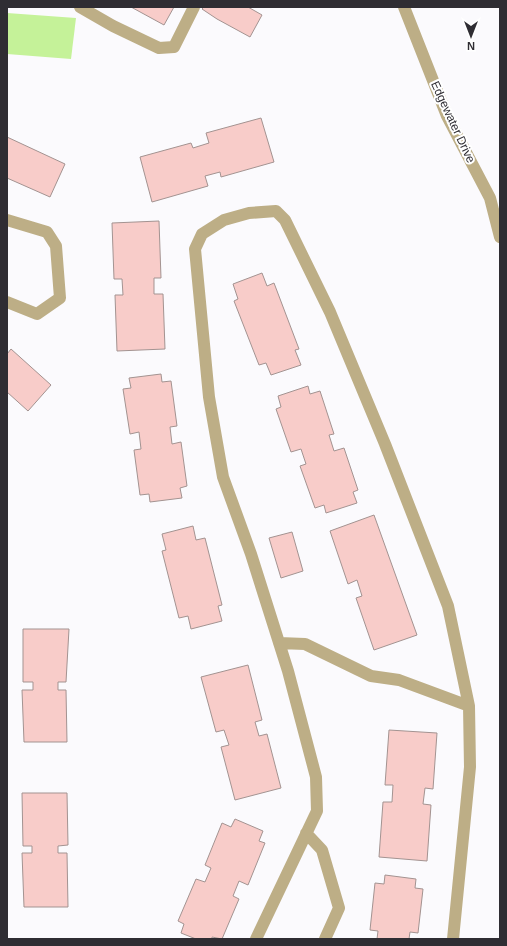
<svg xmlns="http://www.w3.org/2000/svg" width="507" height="946" font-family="Helvetica,sans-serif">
	<rect width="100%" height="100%" fill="#fbfafd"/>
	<path fill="#c5f299" d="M7,13L76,18L71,59L7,54Z"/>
	<path fill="#f8ccc9" stroke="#a39391" d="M131,7H174L164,25Z
		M204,7H248L262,15L250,37L217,19L202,9Z
		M261,118L274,162L221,177L220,172L205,176L208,186L152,202L140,157L191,143L193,148L209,143L206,133Z
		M7,137L65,164L50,197L7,178Z
		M159,221L161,278H154V294H163L165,349L117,351L115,295H123L122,279H114L112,223Z
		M262,273L267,286L274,283L299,349L295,350L301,365L271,375L266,363L259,365L234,301L238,299L233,284Z
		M11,349L51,385L28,411L7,392V354Z
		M161,374L162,382L171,381L177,426L170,427L172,444L181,442L187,486L180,488L182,498L150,502L149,494L140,495L134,450L141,449L139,432L130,434L123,389L131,388L129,378Z
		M308,386L310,394L320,391L334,434L329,435L334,451L344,448L358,490L353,492L357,503L326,513L324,505L315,508L300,466L306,464L301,449L291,452L276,409L281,407L278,396Z
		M374,515L417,635L374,650L356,598L362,596L357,580L348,584L330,531Z
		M193,526L196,540L205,538L222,605L218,606L222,621L191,629L188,616L179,618L162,551L166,550L162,534Z
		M292,532L303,571L281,578L269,538Z
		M23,629H69L66,682H58V690H66L67,742H24L22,690H33V682H23Z
		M248,665L262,720L255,722L259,736L267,734L281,788L235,800L221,747L229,745L224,730L216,732L201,677Z
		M389,730L437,733L433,789L425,788L423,804L431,805L427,861L379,857L383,802H392L393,785H385Z
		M22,793H67L68,845L58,846V853H67L68,907H24L22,853H32V846H23Z
		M235,819L263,831L259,841L265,843L248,885L239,881L233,896L239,899L222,939L212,937V939H196L181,933L184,924L178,921L196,879L205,882L211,868L205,865L222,823L231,827Z
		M385,875L416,879L415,888L423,889L418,933L410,932L409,939H377L378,931L370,930L375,883L384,884Z"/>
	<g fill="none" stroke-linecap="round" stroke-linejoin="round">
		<path stroke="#bdae86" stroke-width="12" d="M80,7L113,26L159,48L174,47L194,7
			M404,7L447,116L490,198L500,237
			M7,220L47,232L56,246L60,298L37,314L7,302
			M279,643L305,644L371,676L399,680L469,706
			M306,833L322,850L339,908L325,939
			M256,939L317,811L316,777L288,671L251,554L223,477L209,397L195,249L202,234L224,220L249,213L276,211L285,220L330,312L385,444L448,606L469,706L470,767L453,939"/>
	</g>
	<g text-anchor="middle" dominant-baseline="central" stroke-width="4" stroke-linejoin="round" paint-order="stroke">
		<g font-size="12" fill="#2f2d33" stroke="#fff">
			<text transform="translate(453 122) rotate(65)">Edgewater Drive</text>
		</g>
	</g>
	<rect width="507" height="946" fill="none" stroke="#2f2d33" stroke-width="16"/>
	<g transform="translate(471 36) rotate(180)" stroke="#ffffff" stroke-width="3" paint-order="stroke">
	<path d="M0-3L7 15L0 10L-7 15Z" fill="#2f2d33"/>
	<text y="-6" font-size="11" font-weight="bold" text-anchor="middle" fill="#2f2d33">N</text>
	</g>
</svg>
